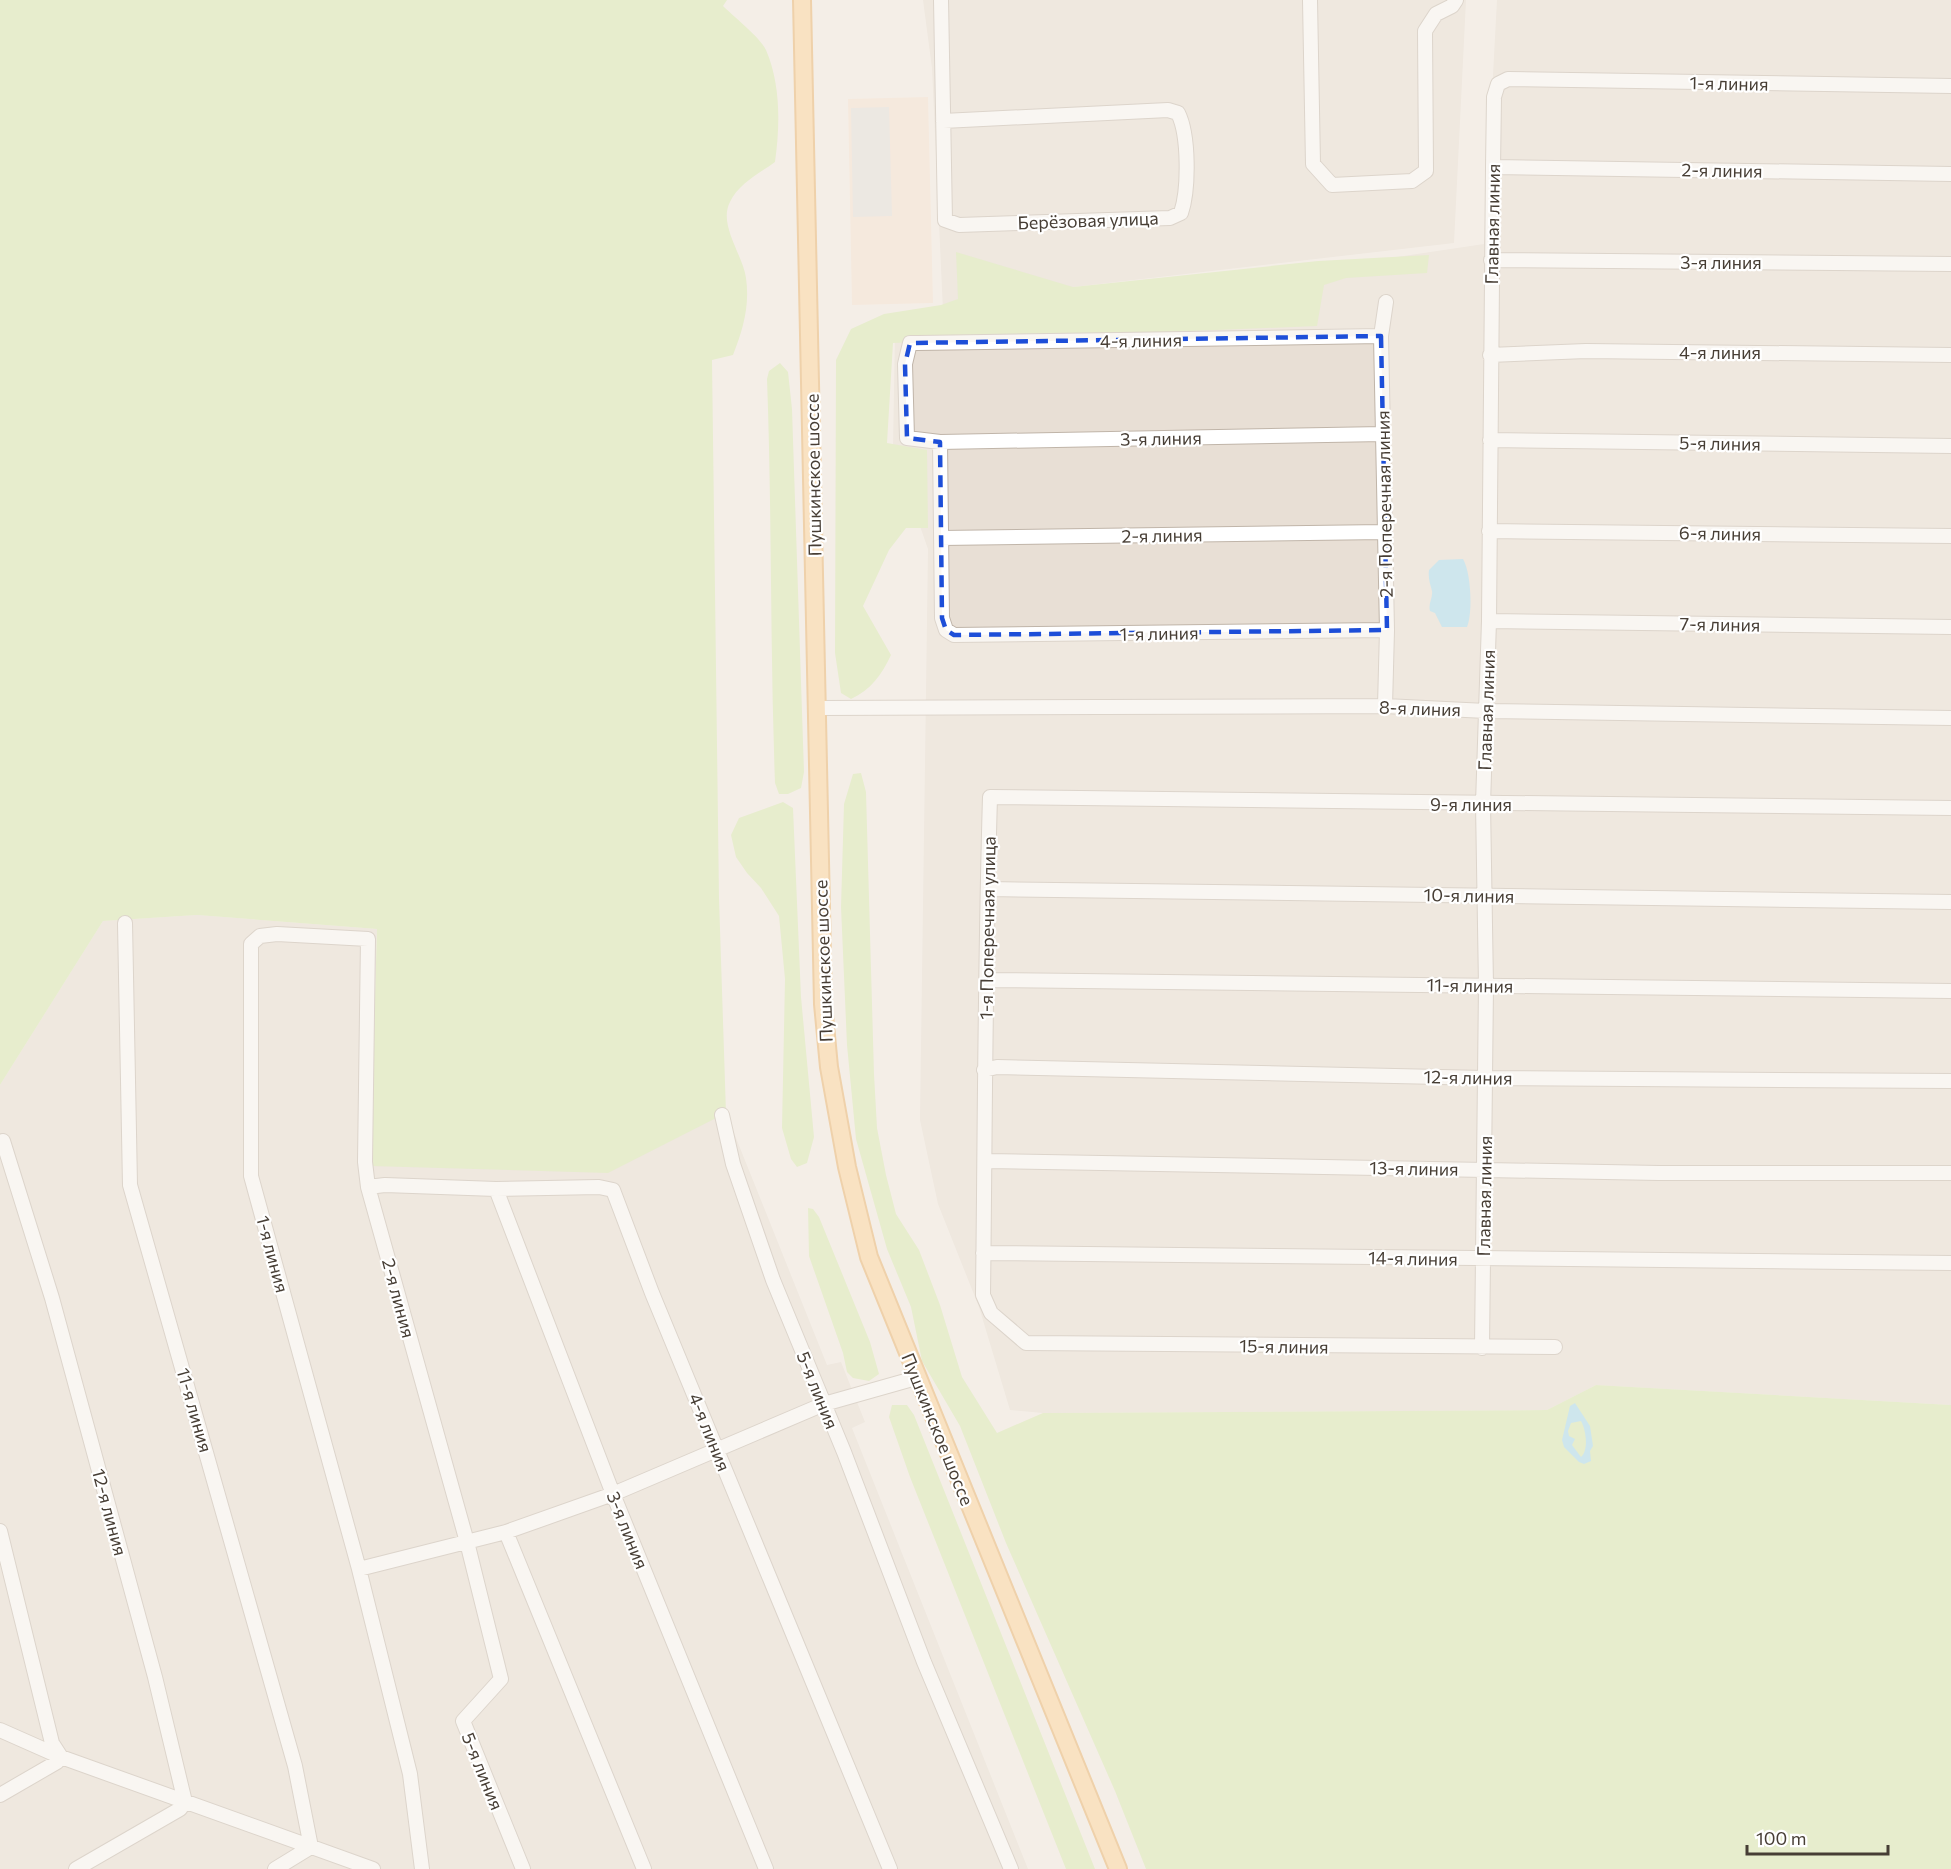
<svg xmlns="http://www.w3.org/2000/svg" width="1951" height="1869" font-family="Commissioner,sans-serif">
	<rect width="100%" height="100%" fill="#f4eee7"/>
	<path fill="#e8dfd5" d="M923,0H1466L1454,243L1073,287L943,311L932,68Z
		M1497,0H1951V1405L1596,1385L1547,1410L1043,1413L1010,1410L979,1307L938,1204L920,1120L928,549L893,449L895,332L1484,244Z
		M197,915L377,929L370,1166L726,1113L827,1365L841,1362L865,1422L852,1428L1028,1869H0V1085L103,921Z"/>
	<path fill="#f7e2d1" d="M928,97L933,303L852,305L848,99Z"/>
	<path fill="#d7eaae" d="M0,0H727L723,6C734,17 760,37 766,50C781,85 780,126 775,162C760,173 738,184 730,202C718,225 743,255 746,278C750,306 743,329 733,355L712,360L719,898L726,1113L608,1173L370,1166L377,929L197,915L103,921L0,1085Z
		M956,252L1073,287L1318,261L1429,255L1427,273L1346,278L1324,285L1317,326L893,343L887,443L927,450L928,528H906L889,550L863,606L891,655C882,674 871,690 851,699L841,693L835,653L836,360L851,329L884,314L941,305L958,299Z
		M780,363L788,372L792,409L804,772L801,788L788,794H779L775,783C770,649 772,514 767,379L769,371Z
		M861,773L866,792L874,1074L877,1128L886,1175L896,1214L919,1250L940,1305L962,1377L997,1433L1043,1413L1547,1410L1596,1385L1951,1405V1869H1146L1115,1791L1006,1543L960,1426L922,1361L911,1307L887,1249L856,1139L847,1045L841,907L844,804L853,774Z
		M783,802L793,808L801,997L814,1137L807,1163L797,1167L791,1159L782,1128L785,979L779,916L761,888L747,873L736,857L731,835L739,818Z
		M808,1208L813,1209L819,1217L870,1342L879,1374L869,1381L853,1378L847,1372L843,1353L809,1256Z
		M892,1405H907L914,1415L1095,1869H1066L910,1477L889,1417Z"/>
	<path fill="#e2dfdc" d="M889,107L892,216L853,217L851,108Z"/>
	<path fill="#a1dcf3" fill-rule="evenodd" d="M1463,559C1471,572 1473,613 1467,627H1442L1435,613L1430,611C1428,603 1433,598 1432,591C1430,583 1428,578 1429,570L1439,560Z
		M1575,1403L1590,1426L1593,1446L1590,1451L1591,1461L1584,1464L1579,1462L1564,1447L1562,1440L1570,1406ZM1581,1421C1586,1430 1589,1450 1581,1457L1572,1445L1575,1439L1569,1436L1568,1431L1571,1423Z"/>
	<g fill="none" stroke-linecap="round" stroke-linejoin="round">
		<defs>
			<path id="minor" d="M941,0L945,220L959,225L1170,218L1181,213C1189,189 1189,135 1178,113L1168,110L943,121
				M1310,0L1313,164L1332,185L1412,181L1426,171L1425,31L1436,14L1452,6L1456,0
				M1493,167L1951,174
				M1491,260L1951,264
				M1381,336L918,343H910L905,364L907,438L940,442L1383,434
				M1490,355L1586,351L1951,355
				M1490,440L1951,446
				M940,442L942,618L946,630L954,635L1387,630
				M1489,531L1951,536
				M941,538L1384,532
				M1489,621L1951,627
				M1385,706L1387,630L1381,336L1386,302
				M817,708L1385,706L1486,711L1951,718
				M988,889L1951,902
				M125,923L130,1185L295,1766L311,1847L275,1869
				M988,980L1951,991
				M984,1070L997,1067L1485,1078L1951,1081
				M722,1115L733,1164L773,1280L844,1452L924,1662L1011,1869
				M3,1141L52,1298L155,1677L185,1802L180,1809L76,1869
				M986,1161L1659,1173H1951
				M368,1187L385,1185L496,1189L599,1187L613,1190L652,1293L890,1869
				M496,1189L613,1494L766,1869
				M983,1253L1951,1263
				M1555,1347L1026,1343L991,1313L983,1295C985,1129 985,963 990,797L1951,808
				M1482,1348L1486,986L1483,804L1489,621L1493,167L1494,97L1498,84L1508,79L1951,86
				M0,1531L52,1743L61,1757L57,1762L0,1795
				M506,1532L644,1869
				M359,1569L506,1532L613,1494L824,1404L916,1378
				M0,1730L61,1757L373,1869
				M422,1869L410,1774L359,1569L251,1176V944L260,936L277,934L368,939L365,1162L368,1187L467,1542L501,1679L463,1721L523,1869"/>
			<path id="major" d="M802,0L823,1004L829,1067L847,1167L869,1257L1118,1869"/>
		</defs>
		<use href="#minor" stroke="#c0b5a9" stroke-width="16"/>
		<use href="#major" stroke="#e8ad61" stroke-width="20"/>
		<use href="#minor" stroke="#fff" stroke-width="14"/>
		<use href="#major" stroke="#ffd295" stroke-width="16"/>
	</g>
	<path d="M0 0H1951V1869H0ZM1381,336L1387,630L954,635L946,630L942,618L940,442L907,438L905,364L910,343Z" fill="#f4eee7" fill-opacity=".55" fill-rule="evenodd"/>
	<path fill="none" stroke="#1d4ed8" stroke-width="4.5" stroke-dasharray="12 8" stroke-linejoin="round" d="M1381,336L1387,630L954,635L946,630L942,618L940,442L907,438L905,364L910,343Z"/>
	<g text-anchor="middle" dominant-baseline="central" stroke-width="4.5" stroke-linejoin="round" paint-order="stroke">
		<g font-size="18" fill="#473e35" stroke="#fff">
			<text transform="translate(1729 83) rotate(1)">1-я линия</text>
			<text transform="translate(1722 170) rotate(1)">2-я линия</text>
			<text transform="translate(1088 220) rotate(-2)">Берёзовая улица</text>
			<text transform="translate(1492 224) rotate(-89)">Главная линия</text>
			<text x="1721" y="262">3-я линия</text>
			<text transform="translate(1141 340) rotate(-1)">4-я линия</text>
			<text x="1720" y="352">4-я линия</text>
			<text transform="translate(1161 438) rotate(-1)">3-я линия</text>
			<text transform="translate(1720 443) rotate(1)">5-я линия</text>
			<text transform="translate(813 475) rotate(-91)">Пушкинское шоссе</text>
			<text transform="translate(1384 504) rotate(-91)">2-я Поперечная линия</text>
			<text transform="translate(1720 533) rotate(1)">6-я линия</text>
			<text transform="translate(1162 535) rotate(-1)">2-я линия</text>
			<text transform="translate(1720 624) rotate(1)">7-я линия</text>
			<text transform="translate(1159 633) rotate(-1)">1-я линия</text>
			<text transform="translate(1420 708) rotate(2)">8-я линия</text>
			<text transform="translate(1486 710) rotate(-88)">Главная линия</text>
			<text x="1471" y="804">9-я линия</text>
			<text transform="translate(1469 895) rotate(1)">10-я линия</text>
			<text transform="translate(987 928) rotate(-89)">1-я Поперечная улица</text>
			<text transform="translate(823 961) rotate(-92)">Пушкинское шоссе</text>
			<text transform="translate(1470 985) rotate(1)">11-я линия</text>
			<text transform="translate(1468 1077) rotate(1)">12-я линия</text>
			<text transform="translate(1414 1168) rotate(1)">13-я линия</text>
			<text transform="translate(1484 1196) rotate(-89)">Главная линия</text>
			<text transform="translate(273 1254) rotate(75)">1-я линия</text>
			<text transform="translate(1413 1258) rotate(1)">14-я линия</text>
			<text transform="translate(399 1298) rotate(75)">2-я линия</text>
			<text transform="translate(1284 1346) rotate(1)">15-я линия</text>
			<text transform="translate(818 1390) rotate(68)">5-я линия</text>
			<text transform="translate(195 1410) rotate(74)">11-я линия</text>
			<text transform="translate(938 1429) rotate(68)">Пушкинское шоссе</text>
			<text transform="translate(710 1432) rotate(68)">4-я линия</text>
			<text transform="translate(110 1512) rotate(75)">12-я линия</text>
			<text transform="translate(628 1530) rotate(68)">3-я линия</text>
			<text transform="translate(483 1771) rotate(68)">5-я линия</text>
		</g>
	</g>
	<path d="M1747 1845v9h141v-9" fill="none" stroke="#473e35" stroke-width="3"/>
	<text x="1756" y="1845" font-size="18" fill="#473e35" stroke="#ffffff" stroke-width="4.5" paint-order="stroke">100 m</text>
</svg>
